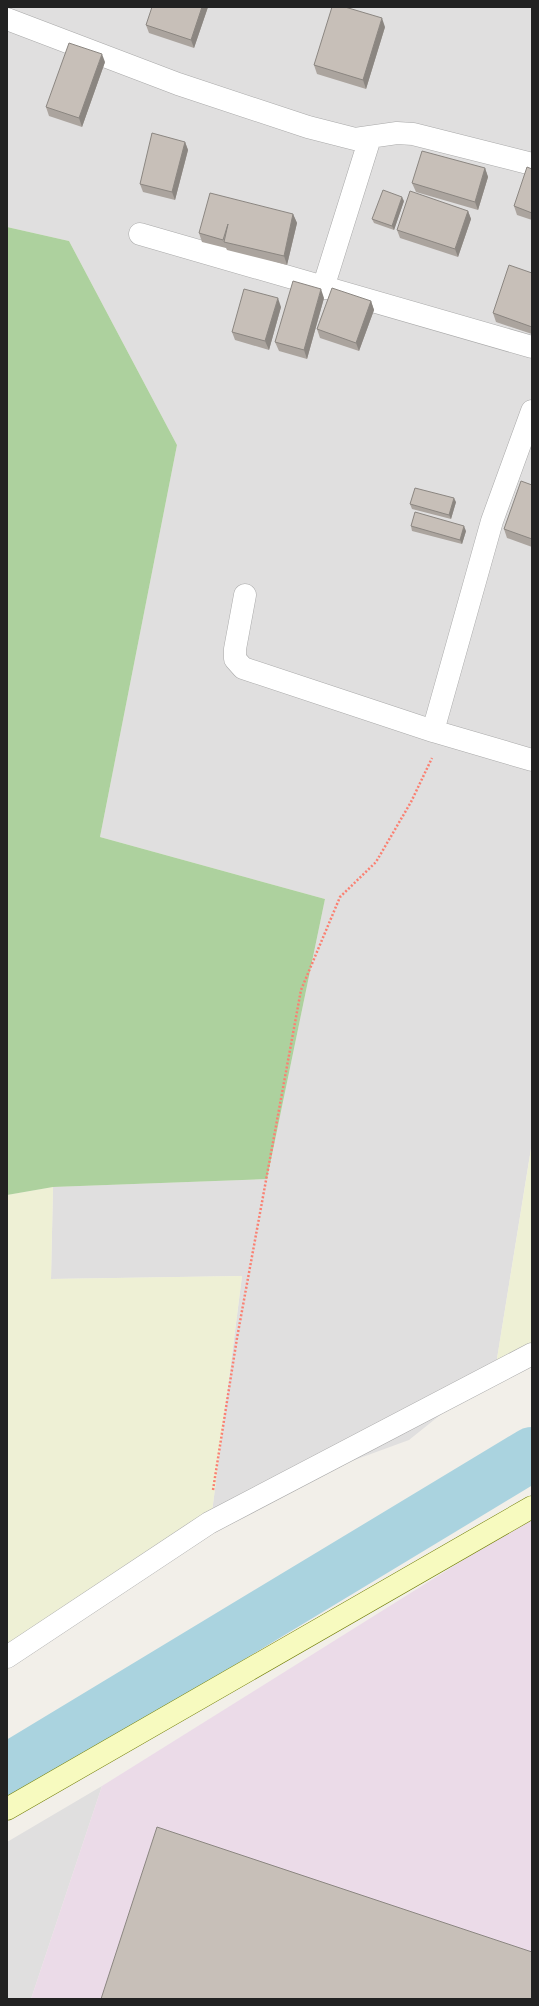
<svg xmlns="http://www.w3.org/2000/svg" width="539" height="2006" font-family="'Work Sans',sans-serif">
	<rect width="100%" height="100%" fill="#f2efe9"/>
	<path fill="#e0dfdf" d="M7,7H532V1142L495,1371L409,1440L212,1512L242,1276L51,1279L53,1187L267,1179L325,899L100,837L177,445L69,241L7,227Z
		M102,1786L31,1999H7V1842Z"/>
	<path fill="#ebdbe8" d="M532,1517V1999H31L102,1786Z"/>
	<path fill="#eef0d5" d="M532,1143V1355L495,1371Z
		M53,1187L51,1279L242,1276L212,1512L7,1650V1195Z"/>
	<path fill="#add19e" d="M7,227L69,241L177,445L100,837L325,899L267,1179L53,1187L7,1195Z"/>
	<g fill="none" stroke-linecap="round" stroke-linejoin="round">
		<path stroke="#aad3df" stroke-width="54" d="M7,1771L532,1454"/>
		<defs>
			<path id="street" d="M7,19L178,84L308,127L355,139L397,133L413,134L532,164
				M140,234L532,347
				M323,288L370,138
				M245,595L235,649V659L243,668L433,731L492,521L532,411
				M433,731L532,760
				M7,1657L209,1523L532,1354"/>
			<path id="secondary" d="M7,1809L532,1507"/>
		</defs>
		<use href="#street" stroke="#a9a9a9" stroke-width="23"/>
		<use href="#secondary" stroke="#707d05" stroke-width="23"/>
		<path stroke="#fa8072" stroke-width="2.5" stroke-dasharray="2 2" stroke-linecap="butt" d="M213,1490L237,1338L301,990L340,897L376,862L411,802L432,758"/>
		<use href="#street" stroke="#fff" stroke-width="22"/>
		<use href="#secondary" stroke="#f7fabf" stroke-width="22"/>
	</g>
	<path fill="#aba49e" d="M208,7L194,48L149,33L146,25Z
		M385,27L366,89L317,74L314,65Z
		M105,62L82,127L49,116L46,107Z
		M185,142L188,150L175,200L143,192L140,184Z
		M485,168L488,177L478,210L416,192L412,183Z
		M532,169V220L517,215L514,206Z
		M404,201L394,230L374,223L372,219Z
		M468,211L471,219L458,257L400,238L397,230Z
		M293,214L297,223L287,265L227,250L226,248L202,242L199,233Z
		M532,273V334L496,322L493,313Z
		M324,298L307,359L279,351L275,342Z
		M371,301L374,310L359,351L320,338L317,329Z
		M281,307L269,350L235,340L232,332Z
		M532,485V547L507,538L504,529Z
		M456,502L451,519L412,509L410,504Z
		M411,526L466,531L462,544L412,531Z"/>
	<path fill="#8b8681" d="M202,7H208L194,48L191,40Z
		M382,18L385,27L366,89L363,80Z
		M102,54L105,62L82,127L79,118Z
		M185,142L188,150L175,200L172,192Z
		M485,168L488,177L478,210L475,202Z
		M402,197L404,201L394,230L392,226Z
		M468,211L471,219L458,257L455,249Z
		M293,214L297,223L287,265L284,256Z
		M321,289L324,298L307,359L304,350Z
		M278,298L281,307L269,350L265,341Z
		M371,301L374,310L359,351L356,343Z
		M454,498L456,502L451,519L449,515Z
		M464,526L466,531L462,544L460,540Z"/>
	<path fill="#c7bfb8" stroke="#8b8681" d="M152,7H202L191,40L146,25Z
		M332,7H345L382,18L363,80L314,65Z
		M69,43L102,54L79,118L46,107Z
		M152,133L185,142L172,192L140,184Z
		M422,151L485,168L475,202L412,183Z
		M527,167L532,169V213L514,206Z
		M383,190L402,197L392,226L372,219Z
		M410,191L468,211L455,249L397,230Z
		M210,193L293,214L284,256L224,242L228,224L223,240L199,233Z
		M509,265L532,273V327L493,313Z
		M293,281L321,289L304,350L275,342Z
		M332,288L371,301L356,343L317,329Z
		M244,289L278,298L265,341L232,332Z
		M521,481L532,485V539L504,529Z
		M415,488L454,498L449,515L410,504Z
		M415,512L464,526L460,540L411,526Z
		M157,1827L532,1952V1999H101Z"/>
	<rect width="539" height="2006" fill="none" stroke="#222222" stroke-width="16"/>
</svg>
